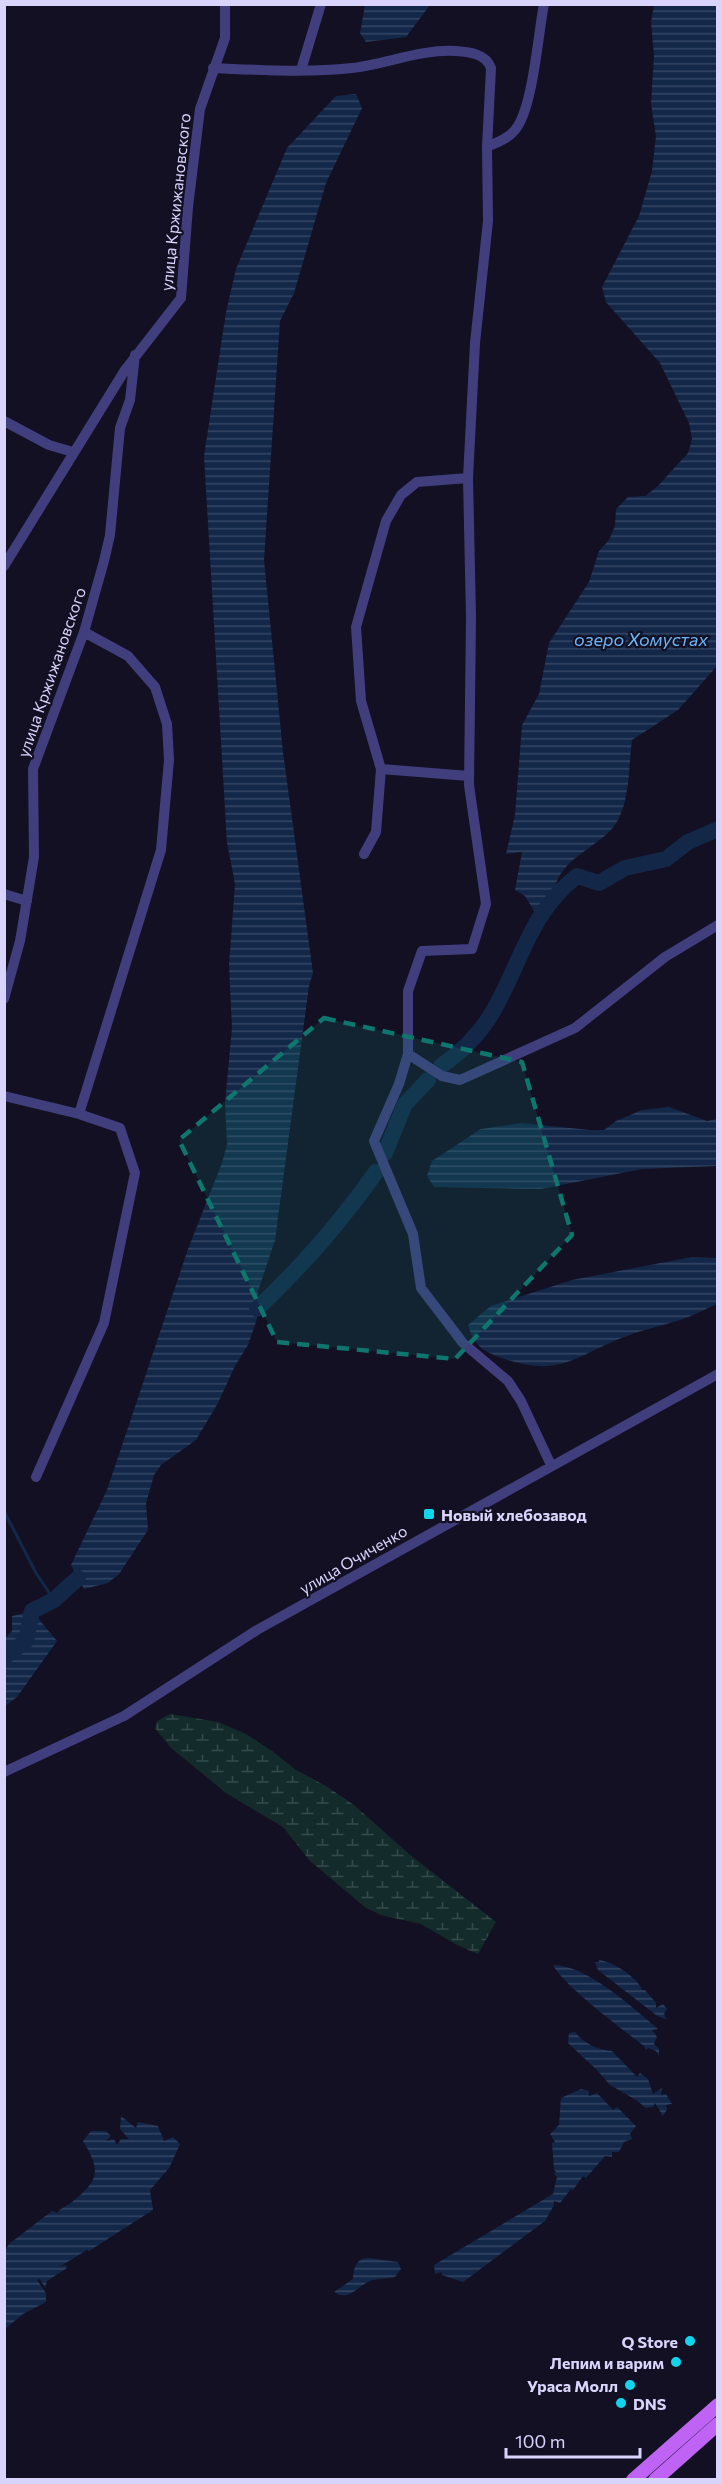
<svg xmlns="http://www.w3.org/2000/svg" width="722" height="2484" font-family="Commissioner,sans-serif">
	<defs>
		<pattern id="wetland-marsh" width="20" height="14" patternUnits="userSpaceOnUse" patternTransform="scale(1.5)"><rect width="20" height="14" fill="#132c2b"/><path d="M1 5h8M5 5V1M11 12h8M15 12V8" fill="none" stroke="#354a4b"/></pattern>
		<pattern id="water-rules" width="6" height="5" patternUnits="userSpaceOnUse" patternTransform="scale(1.5)"><rect width="6" height="5" fill="#132849"/><path d="M0 2.5h6" fill="none" stroke="#354664"/></pattern>
	</defs>
	<rect width="100%" height="100%" fill="#131023"/>
	<path fill="url(#wetland-marsh)" d="M170,1714L218,1722L246,1734L272,1751L296,1770L326,1786L354,1805L409,1854L496,1922L478,1954L457,1945L421,1924L381,1915L366,1908L310,1861L283,1827L226,1793L170,1747L155,1728L157,1721Z"/>
	<path fill="url(#water-rules)" d="M365,5V4L430,5L406,37L366,42L360,33Z
		M654,5H717V666L678,710L632,740C628,769 631,812 608,833C593,847 574,855 562,872C547,893 563,901 539,919L525,896L515,890L522,852L506,854L515,815L522,725L539,694L549,643L589,582L599,551L609,540L615,526L616,509L628,497L645,496L657,487L688,453L692,439L689,423L660,363L606,302L602,287L639,216L652,171L656,136L651,104L654,56L651,22Z
		M356,94L362,108L326,183L294,293L280,321L264,560L283,752L313,973L309,986L275,1240L258,1291L257,1319L248,1345L235,1366L218,1403L196,1440L161,1465L154,1475L146,1503L148,1530L119,1574L108,1583L84,1589L71,1565L107,1490L188,1249L222,1163L227,1144L225,1103L232,1028L229,965L235,884L227,843L204,456L226,312L236,269L287,148L336,96Z
		M669,1107L707,1121L717,1119V1166L642,1169L541,1189L434,1187L427,1176L432,1161L481,1129L521,1123L590,1130H604L616,1121L642,1110Z
		M692,1257L717,1258V1304C705,1309 693,1316 680,1320C662,1326 644,1329 627,1336C575,1355 561,1379 502,1358C482,1351 474,1345 468,1325L491,1306L572,1280Z
		M32,1611L57,1641L17,1697L5,1706V1638L12,1631V1616Z
		M599,1960C613,1961 639,1979 642,1990H645L656,2003V2008L663,2004L667,2009L664,2014L667,2020L656,2015L598,1970L595,1962H599Z
		M553,1965C587,1965 633,2008 658,2029L652,2030L657,2037L654,2044L659,2049V2056L656,2051L648,2048L646,2050L644,2046C623,2030 564,1986 553,1965Z
		M575,2032C584,2044 599,2050 612,2051L637,2077L640,2073L648,2079L653,2094L662,2088L661,2095L666,2094L672,2104L666,2105L667,2109L663,2116L655,2103L653,2107L646,2108L636,2100L610,2085L597,2070L568,2043L569,2033Z
		M581,2089L589,2091V2096L597,2093L613,2110L617,2107L636,2126L630,2134L632,2139L624,2142L619,2152H612V2157L605,2156L586,2178L583,2176L573,2190L571,2189L560,2203L554,2201V2205L545,2221L463,2282L442,2275L441,2272L435,2274L434,2265L553,2194L557,2177L554,2174L556,2172L554,2170L552,2143L555,2142L550,2134L559,2125L561,2098Z
		M121,2116L136,2128L138,2122L158,2126L164,2141L173,2137L180,2144L169,2168L150,2190L153,2210L89,2251L87,2250L59,2267L66,2265L67,2268L47,2281L45,2288L40,2279L37,2280L46,2293V2302L23,2314L5,2329V2251L9,2244L52,2211L57,2213C60,2208 67,2206 72,2202C101,2179 100,2170 83,2141L91,2131H106L111,2136L106,2141L114,2139L117,2145L121,2139H129L120,2129Z
		M368,2258L398,2262L401,2269L395,2277C387,2279 378,2278 370,2281C356,2287 349,2302 334,2292L353,2279C354,2268 355,2259 368,2258Z"/>
	<g fill="none" stroke-linecap="round" stroke-linejoin="round">
		<path stroke="#132849" stroke-width="3" d="M4,1511L36,1573L54,1600"/>
		<path stroke="#132849" stroke-width="16" d="M441,1066C461,1052 480,1034 492,1013C521,964 529,913 577,876L599,883L625,868L666,859L688,842L718,829
			M385,1153L405,1104L428,1080
			M257,1309C304,1264 339,1224 376,1172
			M4,1657L26,1641L32,1611L54,1600L78,1578"/>
		<path stroke="#413e7e" stroke-width="10" d="M213,68C259,70 306,73 352,68C386,64 421,49 456,51C470,52 486,54 491,68L487,147L488,221L475,343L468,478L471,617L469,785L486,904L472,949L422,951L408,991V1054L399,1084L374,1141L413,1234L421,1288L463,1343L508,1381L521,1401L551,1465
			M301,70L321,4
			M487,147C497,142 508,139 515,130C533,109 538,34 544,4
			M4,421L49,445L73,452
			M4,566L125,370L181,298L188,207L200,109L225,38V4
			M381,769L469,776
			M364,854L376,832L381,769L361,701L356,627L386,521L401,495L417,482L468,478
			M4,894L27,901
			M4,999L20,941L34,857L33,769L84,632L104,561L110,535L120,428L130,400L135,355
			M408,1054L442,1076L460,1080L575,1028L665,957L718,925
			M4,1096L79,1114L161,850L169,760L167,724L155,687L128,656L84,632
			M36,1477L104,1323L135,1173L120,1128L79,1114
			M4,1772L124,1716L257,1630L718,1374"/>
		<path stroke="#be63f4" stroke-width="14" d="M633,2480L718,2405
			M655,2480L718,2424"/>
	</g>
	<path fill="#0f766e" fill-opacity="0.2" stroke="#0f766e" stroke-width="4.5" stroke-dasharray="12 8" stroke-linejoin="round" d="M324,1018L522,1062L572,1235L455,1359L277,1342L179,1140Z"/>
	<g fill="#11d5ec" stroke="#131023" stroke-width="2">
		<rect x="423" y="1508" width="12" height="12" rx="3"/>
		<circle cx="690" cy="2341" r="6"/>
		<circle cx="676" cy="2362" r="6"/>
		<circle cx="630" cy="2385" r="6"/>
		<circle cx="621" cy="2403" r="6"/>
	</g>
	<g text-anchor="middle" dominant-baseline="central" stroke-width="4.5" stroke-linejoin="round" paint-order="stroke">
		<g font-size="16" fill="#d9d4fc" stroke="#131023">
			<text transform="translate(175 202) rotate(-84)">улица Кржижановского</text>
			<text transform="translate(51 672) rotate(-71)">улица Кржижановского</text>
			<text transform="translate(353 1559) rotate(-30)">улица Очиченко</text>
		</g>
		<g font-size="16" font-weight="bold" fill="#d9d4fc" stroke="#131023" text-anchor="end">
			<text x="441" y="1514" text-anchor="start">Новый хлебозавод</text>
			<text x="678" y="2341">Q Store</text>
			<text x="664" y="2362">Лепим и варим</text>
			<text x="618" y="2385">Ураса Молл</text>
			<text x="633" y="2403" text-anchor="start">DNS</text>
		</g>
		<g font-size="18" font-style="italic" fill="#6ab4f5" stroke="#131023">
			<text x="641" y="639">озеро Хомустах</text>
		</g>
	</g>
	<rect width="722" height="2484" fill="none" stroke="#d9d4fc" stroke-width="12"/>
	<path d="M506 2448v9h134v-9" fill="none" stroke="#d9d4fc" stroke-width="3"/>
	<text x="515" y="2448" font-size="18" fill="#d9d4fc" stroke="#131023" stroke-width="4.5" paint-order="stroke">100 m</text>
</svg>
